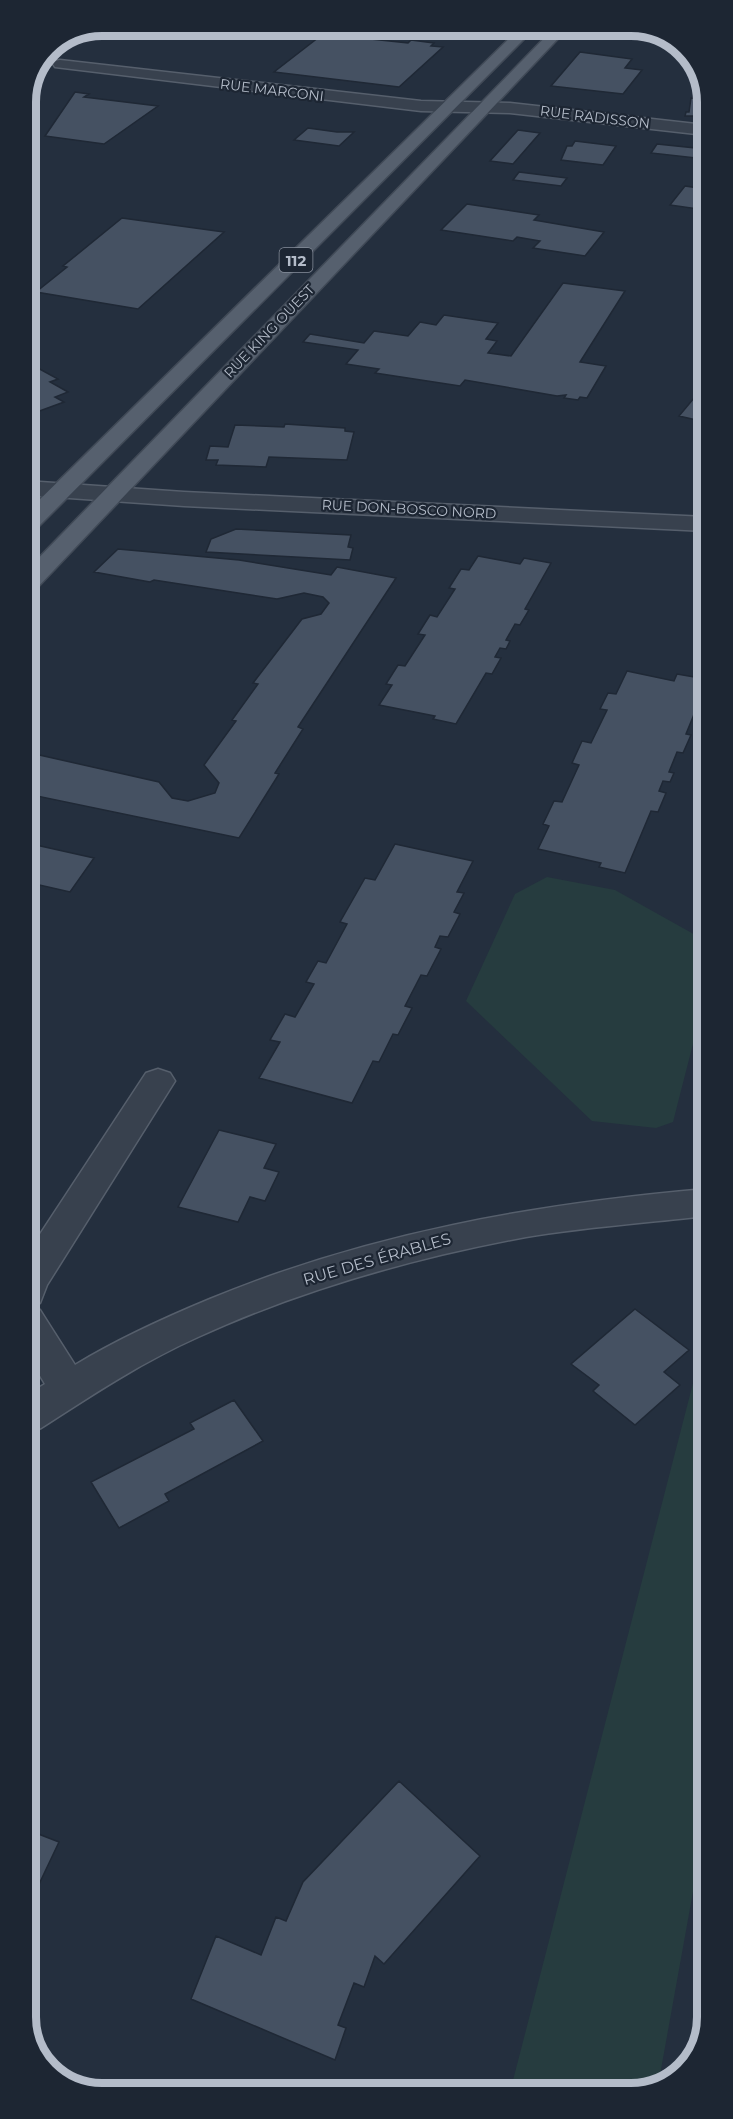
<svg xmlns="http://www.w3.org/2000/svg" width="733" height="2119" font-family="Montserrat,sans-serif">
	<rect width="100%" height="100%" fill="#242f3e"/>
	<path fill="#263c3f" d="M547,877L615,890L706,941V1034L696,1032L673,1122L656,1128L592,1121L466,1001L515,894Z
		M707,1329V1814L658,2086L650,2091L510,2092Z"/>
	<path fill="#455162" stroke="#1f2835" stroke-width="1.5" d="M323,34L408,43L411,40L434,43L431,46L443,47L399,87L274,72Z
		M580,52L632,59L625,68L642,70L623,94L551,86Z
		M75,92L89,94L84,97L158,106L104,144L45,136Z
		M691,98L705,99V116H685L686,112H689Z
		M308,128L337,132H354L339,146L294,140Z
		M518,130L540,133L513,164L490,161Z
		M575,141L616,146L603,165L561,160L567,146H572Z
		M657,144L705,149V159L651,153Z
		M519,172L567,178L561,186L513,180Z
		M685,186L705,189V210L670,205Z
		M467,204L539,215L534,220L604,232L585,256L533,248L540,241L517,237L513,241L441,230Z
		M122,218L224,232L138,309L36,292L67,267L63,266Z
		M563,283L625,291L580,362L606,366L587,398L580,397L578,400L564,398L566,395L557,396L465,380L460,386L375,373L379,369L346,364L358,350L303,342L310,334L364,343L374,331L408,336L420,322L436,325L444,315L498,323L486,339L497,341L488,353L511,356Z
		M36,367L58,379L50,382L68,392L55,397L64,402L26,416V369Z
		M694,398L705,400V422L679,416Z
		M285,424L345,428V431L354,432L347,460L269,457L266,467L216,465L218,460H206L210,446L228,447L235,425L284,427Z
		M236,529L351,535L348,547L353,548L350,560L206,552L211,539Z
		M118,549L239,560L331,575L337,567L396,578L298,727L303,729L275,773L279,774L239,838L27,794L26,752L159,782L172,798L188,801L215,793L219,783L204,765L236,721L232,720L258,684L253,683L302,619L321,614L329,603L323,597L304,593L277,599L154,580L150,582L94,572Z
		M478,556L520,564L524,558L551,563L525,609L529,610L520,625L515,624L506,640L510,641L506,649L500,648L495,657L501,658L492,674L486,673L456,724L433,719L435,716L379,705L392,685L386,684L398,665L405,666L425,635L418,634L430,615L437,617L455,589L449,588L461,569L469,570Z
		M627,671L674,681L677,674L706,679V685L686,734L691,735L683,753L677,752L669,772L674,773L670,782L663,781L659,791L666,793L658,812L651,811L625,873L599,867L601,863L538,849L549,826L543,824L554,801L562,802L579,765L572,763L582,741L591,743L607,710L600,709L608,693L616,694Z
		M27,843L94,858L70,892L31,883L27,888Z
		M395,844L473,861L457,892L464,893L454,912L460,914L448,937L440,936L435,947L441,949L427,976L421,975L405,1006L412,1008L398,1035L393,1034L379,1062L373,1061L352,1103L259,1078L280,1042L270,1040L285,1014L295,1017L314,984L306,982L318,961L326,963L347,924L340,922L365,878L375,880Z
		M219,1130L276,1144L264,1168L279,1172L265,1201L250,1197L238,1222L178,1207Z
		M635,1309L689,1350L664,1372L680,1385L635,1425L593,1391L599,1385L571,1364Z
		M234,1400L263,1441L165,1494L169,1501L119,1528L91,1482L194,1429L190,1423Z
		M399,1781L480,1856L384,1964L375,1956L364,1987L354,1983L338,2025L346,2028L335,2060L191,1999L216,1936L261,1955L276,1917L286,1921L303,1882Z
		M28,1830L59,1842L31,1901L28,1900Z"/>
	<g fill="none" stroke-linecap="round" stroke-linejoin="round">
		<defs>
			<path id="minor" d="M60,60L421,101L510,103L705,125V135L510,113L421,111L55,67L53,64L55,61Z
				M26,481L184,492L706,517V531L184,506L26,495Z
				M158,1069L170,1073L175,1081L47,1285L40,1303L29,1306L40,1310L75,1365C118,1339 164,1318 210,1299C369,1233 535,1204 706,1189V1216C646,1223 586,1227 526,1237C413,1258 303,1289 198,1337C142,1362 92,1395 41,1428L27,1433V1395L45,1384L27,1354V1254L146,1073Z"/>
			<path id="primary" d="M522,26H537L34,531L26,533V513Z
				M556,26H570L35,590L26,592V571Z"/>
		</defs>
		<use href="#minor" stroke="#565f6c" stroke-width="3"/>
		<use href="#primary" stroke="#414a57" stroke-width="3"/>
		<use href="#minor" fill="#38414e" fill-rule="evenodd"/>
		<use href="#primary" fill="#56606e" fill-rule="evenodd"/>
	</g>
	<g text-anchor="middle" dominant-baseline="central" stroke-width="4.5" stroke-linejoin="round" paint-order="stroke">
		<g font-size="14" fill="#b4bcc9" stroke="#1d2633">
			<text transform="translate(272 90) rotate(7)">RUE MARCONI</text>
			<text transform="translate(595 117) rotate(7)">RUE RADISSON</text>
			<text transform="translate(269 331) rotate(-46)">RUE KING OUEST</text>
			<text transform="translate(409 509) rotate(3)">RUE DON-BOSCO NORD</text>
		</g>
		<rect fill="#1d2633" stroke="#878f9c" stroke-width="1.5" x="279.5" y="248" width="33" height="24" rx="4.5"/>
		<g font-size="15" font-weight="bold" fill="#b4bcc9">
			<text x="296" y="260">112</text>
		</g>
		<g font-size="16" fill="#b4bcc9" stroke="#1d2633">
			<text transform="translate(377 1259) rotate(-16)">RUE DES ÉRABLES</text>
		</g>
	</g>
	<path d="M0 0H733V2119H0ZM102 36H631A66 66 0 0 1 697 102V2017A66 66 0 0 1 631 2083H102A66 66 0 0 1 36 2017V102A66 66 0 0 1 102 36Z" fill="#1d2633" fill-rule="evenodd"/>
	<path fill="none" stroke="#b4bcc9" stroke-width="8" d="M102 36H631A66 66 0 0 1 697 102V2017A66 66 0 0 1 631 2083H102A66 66 0 0 1 36 2017V102A66 66 0 0 1 102 36Z"/>
</svg>
